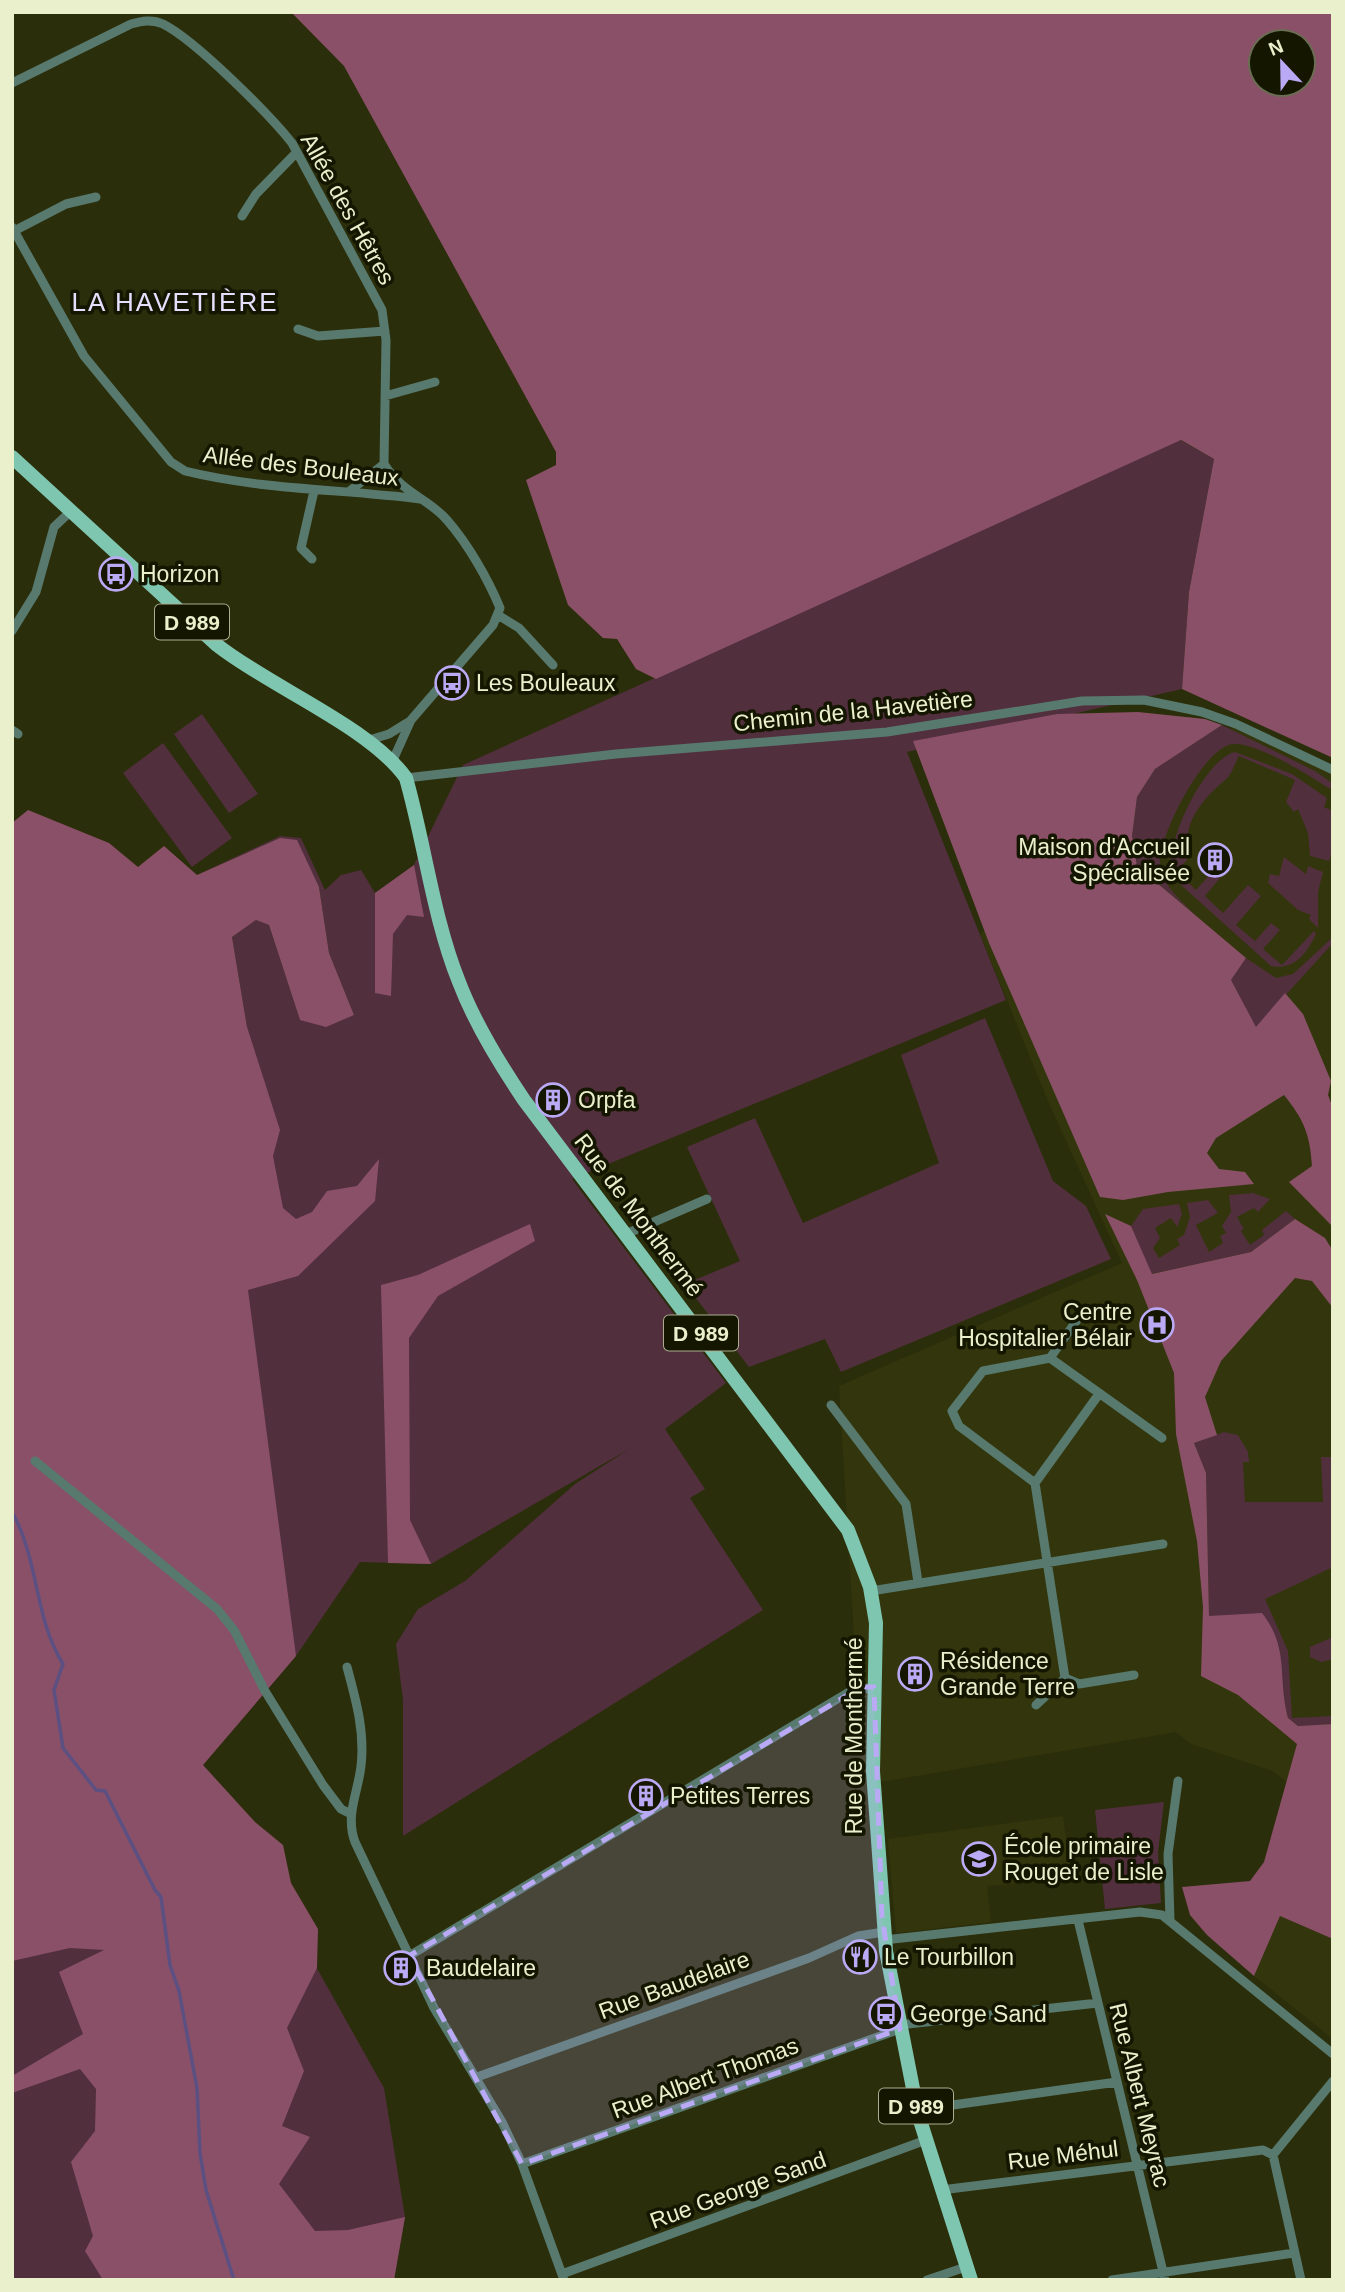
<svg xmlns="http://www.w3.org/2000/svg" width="1345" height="2292" font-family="Helvetica,sans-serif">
	<rect width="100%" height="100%" fill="#2b2e0a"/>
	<path fill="#33360c" d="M1236,724L1333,775V1820L1273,1771L1191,1744L1176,1732L863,1785L839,1386L1122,1263L1048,1101L980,934Z
		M1063,1816L1071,1879L987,1886L991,1922L896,1933L888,1839Z
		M1280,1916L1333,1939V2039L1254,1976Z"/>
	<path fill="#512f3d" d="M1180,440L1214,459L1189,592L1182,689L907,752L1006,1000L572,1179L726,1383L665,1429L705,1489L690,1498L763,1610L403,1836V1700L396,1644L418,1609L465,1581L575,1484L629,1449L431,1564L360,1562L296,1656L203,1765L384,2088L405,2217L394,2280H12V1221L247,1027L232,937L256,920L269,925L300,1020L354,1015L329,953L319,887L280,838L197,875L280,836L301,838L325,890L341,875L361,870L375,893L414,865L463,765Z
		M202,714L258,794L229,813L174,734Z
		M1222,725L1315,771L1332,783L1330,789C1310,776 1258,743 1234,744C1205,744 1157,838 1160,865C1162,886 1183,902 1197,916L1137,866L1132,836L1137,797L1155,769Z
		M163,743L232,838L192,867L123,773Z
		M1235,752L1292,774L1327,798L1324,807L1333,811V849L1329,861L1310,856L1308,833L1298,809L1294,812L1286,802L1295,780L1239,756C1235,763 1231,776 1225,780C1204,798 1179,825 1190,856L1177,872L1196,890L1213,871L1220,878L1205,896L1223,913L1248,885L1261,896L1236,925L1255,941L1271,923L1280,930L1263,949L1282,965L1314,931L1316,934C1307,953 1294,971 1271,966L1171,876C1163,847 1204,759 1235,752Z
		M1284,857L1306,874L1308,866L1323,872L1318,892V928L1309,919L1311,915L1298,910L1268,883L1270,874L1279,876Z
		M1333,937V943L1256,1028L1231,980L1246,958L1276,978L1293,974Z
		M985,1018L1053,1181L1086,1206L1111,1259L841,1372L825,1339L749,1367L685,1284L740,1261L687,1147L755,1118L803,1223L939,1163L901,1055Z
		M1253,1193L1270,1199L1258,1212L1254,1208L1237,1217L1244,1229L1241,1231L1250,1245L1264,1235L1262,1230L1286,1211L1295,1219L1251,1252L1151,1274L1131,1226L1143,1209L1179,1204L1182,1214L1177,1227L1171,1218L1155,1228L1160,1238L1153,1248L1159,1258L1180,1245L1177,1239L1184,1235L1190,1217L1187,1203L1208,1200L1218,1213L1196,1225L1209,1252L1223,1243L1220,1236L1226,1233L1222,1226L1231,1212L1229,1195Z
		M1224,1432L1238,1435L1248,1452L1249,1462H1243L1245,1502H1323L1321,1457H1333V1567L1265,1599L1288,1651L1292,1718L1333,1716V1724L1298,1726L1288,1718L1281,1690L1282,1669L1209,1616L1206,1473L1194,1443Z
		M1333,1637V1659L1321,1662L1310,1657V1647Z
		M1164,1802L1158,1852L1161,1903L1105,1909L1095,1810Z"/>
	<path fill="#8a5068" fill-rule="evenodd" d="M291,12H1333V758L1182,689L1189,592L1214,459L1181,440L656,679L636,669L617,639L603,638L568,605L526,480L556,465V452L344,66ZM1303,42V84H1261V42Z
		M1138,712L1205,719L1222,725L1155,769L1137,797L1132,836L1137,866L1246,958L1231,980L1256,1027L1285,993L1303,1014L1331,1081L1328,1095L1333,1108V1227L1289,1182L1312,1166C1310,1134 1304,1120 1284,1095L1216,1138L1207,1153L1219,1169L1245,1172L1254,1184L1168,1192L1123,1200L1100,1197L989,943L913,741L1057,714Z
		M28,810L109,843L138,867L164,846L197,875L280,838L297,840L319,887L329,953L354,1015L326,1027L300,1020L269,925L256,920L232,937L247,1027L280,1130L273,1156L283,1208L296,1219L312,1212L327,1191L357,1186L379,1159L375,1201L298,1276L248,1290L296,1656L203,1765L255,1822L283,1845L291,1883L318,1929L317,1968L287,2028L304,2071L282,2126L310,2137L279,2184L315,2231L348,2230L405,2217L394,2280H103L85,2251L93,2236L71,2162L95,2131L96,2089L80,2069L12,2093V2076L83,2034L59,1972L104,1950L70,1948L12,1961V823Z
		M414,865L424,917L407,915L393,934L391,996L375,993V893Z
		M1105,1214L1131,1226L1152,1274L1251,1252L1295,1219L1325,1238L1333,1251V1308L1312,1281L1295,1278L1221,1361L1205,1397L1217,1435L1194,1443L1206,1473L1209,1616L1262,1613C1290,1649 1277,1676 1288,1718L1298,1726L1333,1724V1939L1280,1916L1254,1976L1207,1935L1190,1915L1182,1887L1250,1881L1264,1862L1297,1744L1238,1695L1201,1676L1203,1607L1197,1541L1176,1434L1174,1373L1137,1280Z
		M530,1224L535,1241L438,1296L409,1338L410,1520L431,1564L388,1563L381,1285L418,1275Z"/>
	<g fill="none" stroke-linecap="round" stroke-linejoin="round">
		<path stroke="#5c5083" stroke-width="3.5" d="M12,1512C39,1559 34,1618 63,1664L54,1690L63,1748L96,1790L105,1791L107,1795L155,1890L161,1897L170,1965L179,1991L197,2088L200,2153L206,2190L234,2280"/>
		<path stroke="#58796e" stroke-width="9" d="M12,83L131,24C142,21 152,19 163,24C195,40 268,113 292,143L382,310L386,340L384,464
			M242,216L256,194L296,153
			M12,227L84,356L171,462L185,471C262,490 342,489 420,499
			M14,231L66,204L96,197
			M298,329L318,336L385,331
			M385,396L435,382
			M384,464C404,495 427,497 447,520C468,544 488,579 500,608L493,625L411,720L393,760
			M351,490L384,464
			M312,559L301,548L314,491
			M498,615L519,628L553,665
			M12,631L36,592L54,527L71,511
			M12,730L18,734
			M366,741L389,734L410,721
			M406,778L616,754L887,732L1082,701L1144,700L1202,712L1236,724L1333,770
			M626,1234L707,1199
			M1050,1358L1077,1320
			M831,1405L906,1504L918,1582
			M35,1461L217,1609L234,1630L265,1691L323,1785L341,1809L351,1814
			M1035,1483L1099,1394
			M871,1591L1163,1544
			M347,1667C356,1700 365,1732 361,1766C358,1793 345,1815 355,1842L434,2008L502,2122L522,2164L564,2280
			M1065,1678L1079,1684L1134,1675
			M1036,1705L1065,1678L1035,1483L959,1426L952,1411L983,1371L1050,1358L1162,1438
			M1078,1920L1165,2280
			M1170,1921L1168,1854L1178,1781
			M884,1940L1140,1912L1162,1915L1333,2054
			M409,1956L849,1692L874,1687
			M899,2025L1098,2003
			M477,2077L809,1958L858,1936L884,1932
			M917,2110L1117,2082
			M522,2164L900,2029
			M941,2190L1263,2150L1273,2155
			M562,2274L926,2140
			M927,2280L966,2267
			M1112,2280L1294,2253
			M1301,2280L1273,2155L1333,2081"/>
		<path stroke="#7fc6b1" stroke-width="14" d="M12,457L217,645C270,687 370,727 406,778C425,845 433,917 459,982C475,1024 499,1063 524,1100L848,1530L870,1587L876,1623L873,1771L886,1951L918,2114L971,2280"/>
	</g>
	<path fill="#baaaf6" fill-opacity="0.2" stroke="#baaaf6" stroke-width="5" stroke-dasharray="14 9" stroke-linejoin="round" d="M861,1687H874L882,1917L900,2029L522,2164L409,1956Z"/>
	<defs>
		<symbol id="bus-ring" viewBox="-11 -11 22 22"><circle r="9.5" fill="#141600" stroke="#baaaf6" stroke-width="1.5"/><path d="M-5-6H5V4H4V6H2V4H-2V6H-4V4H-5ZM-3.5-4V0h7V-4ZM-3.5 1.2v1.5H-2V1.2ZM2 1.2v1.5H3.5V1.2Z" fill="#baaaf6"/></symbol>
		<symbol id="building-ring" viewBox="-11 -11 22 22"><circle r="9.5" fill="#141600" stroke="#baaaf6" stroke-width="1.5"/><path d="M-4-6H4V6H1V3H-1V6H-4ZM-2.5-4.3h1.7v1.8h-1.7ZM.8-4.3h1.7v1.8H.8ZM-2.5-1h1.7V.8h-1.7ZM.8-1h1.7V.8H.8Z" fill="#baaaf6"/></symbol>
		<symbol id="hospital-ring" viewBox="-11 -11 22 22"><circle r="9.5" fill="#141600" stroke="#baaaf6" stroke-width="1.5"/><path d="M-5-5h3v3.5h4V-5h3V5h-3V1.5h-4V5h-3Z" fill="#baaaf6"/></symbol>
		<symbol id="school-ring" viewBox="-11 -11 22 22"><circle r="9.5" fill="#141600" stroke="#baaaf6" stroke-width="1.5"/><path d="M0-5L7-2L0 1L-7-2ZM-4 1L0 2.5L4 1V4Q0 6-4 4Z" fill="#baaaf6"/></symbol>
		<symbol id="restaurant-ring" viewBox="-11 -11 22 22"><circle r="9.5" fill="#141600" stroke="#baaaf6" stroke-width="1.5"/><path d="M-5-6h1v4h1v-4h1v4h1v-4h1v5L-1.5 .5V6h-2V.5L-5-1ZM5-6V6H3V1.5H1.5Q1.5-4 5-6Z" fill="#baaaf6"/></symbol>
	</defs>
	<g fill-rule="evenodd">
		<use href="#bus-ring" x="97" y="555" width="38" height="38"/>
		<use href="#bus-ring" x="433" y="664" width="38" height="38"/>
		<use href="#building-ring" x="1196" y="841" width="38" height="38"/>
		<use href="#building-ring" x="534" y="1081" width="38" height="38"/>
		<use href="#hospital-ring" x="1138" y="1306" width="38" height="38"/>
		<use href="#building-ring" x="896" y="1655" width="38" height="38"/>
		<use href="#building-ring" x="627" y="1777" width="38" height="38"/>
		<use href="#school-ring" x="960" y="1840" width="38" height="38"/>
		<use href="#restaurant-ring" x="841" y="1938" width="38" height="38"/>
		<use href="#building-ring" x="382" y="1949" width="38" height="38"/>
		<use href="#bus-ring" x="867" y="1995" width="38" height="38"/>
	</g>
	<g text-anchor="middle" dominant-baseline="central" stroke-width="7" stroke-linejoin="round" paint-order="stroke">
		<g fill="#141600" stroke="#aaae8f" stroke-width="2">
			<rect x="155" y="604.5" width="74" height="35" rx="5"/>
			<rect x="664" y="1315.5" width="74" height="35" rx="5"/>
			<rect x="879" y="2088.5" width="74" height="35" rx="5"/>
		</g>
		<g font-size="21" font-weight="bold" fill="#eaefcc">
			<text x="192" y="622">D 989</text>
			<text x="701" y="1333">D 989</text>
			<text x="916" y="2106">D 989</text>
		</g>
		<g font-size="23" fill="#eaefcc" stroke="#141600">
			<text transform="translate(348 209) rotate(61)">Allée des Hêtres</text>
			<text transform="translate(301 466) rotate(7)">Allée des Bouleaux</text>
			<text transform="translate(853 711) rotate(-6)">Chemin de la Havetière</text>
			<text transform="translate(639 1215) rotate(53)">Rue de Monthermé</text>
			<text transform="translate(854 1736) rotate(-90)">Rue de Monthermé</text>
			<text transform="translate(674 1985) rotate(-20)">Rue Baudelaire</text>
			<text transform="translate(705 2078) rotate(-20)">Rue Albert Thomas</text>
			<text transform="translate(1140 2095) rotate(76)">Rue Albert Meyrac</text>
			<text transform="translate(1063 2155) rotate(-7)">Rue Méhul</text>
			<text transform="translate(738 2190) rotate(-20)">Rue George Sand</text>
		</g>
		<g font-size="23" fill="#eaefcc" stroke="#141600" text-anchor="start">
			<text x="140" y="574">Horizon</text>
			<text x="476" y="683">Les Bouleaux</text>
			<text x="1190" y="847" text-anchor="end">Maison d'Accueil<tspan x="1190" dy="26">Spécialisée</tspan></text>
			<text x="578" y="1100">Orpfa</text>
			<text x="1132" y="1312" text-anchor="end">Centre<tspan x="1132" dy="26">Hospitalier Bélair</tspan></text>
			<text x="940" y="1661">Résidence<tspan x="940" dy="26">Grande Terre</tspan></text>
			<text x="670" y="1796">Petites Terres</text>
			<text x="1004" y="1846">École primaire<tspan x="1004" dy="26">Rouget de Lisle</tspan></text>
			<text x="884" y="1957">Le Tourbillon</text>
			<text x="426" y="1968">Baudelaire</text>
			<text x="910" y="2014">George Sand</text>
		</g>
		<g font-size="26" letter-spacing="2" fill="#e4dffd" stroke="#141600">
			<text x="175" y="302">LA HAVETIÈRE</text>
		</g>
	</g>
	<rect width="1345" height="2292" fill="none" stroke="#eaefcc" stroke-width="28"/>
	<g transform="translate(1282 63) rotate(338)"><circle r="33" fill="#141600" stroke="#6a6d52" stroke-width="2"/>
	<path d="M0-5L12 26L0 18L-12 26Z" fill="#baaaf6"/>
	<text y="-10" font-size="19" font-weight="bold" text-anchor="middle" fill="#eaefcc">N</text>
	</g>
</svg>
